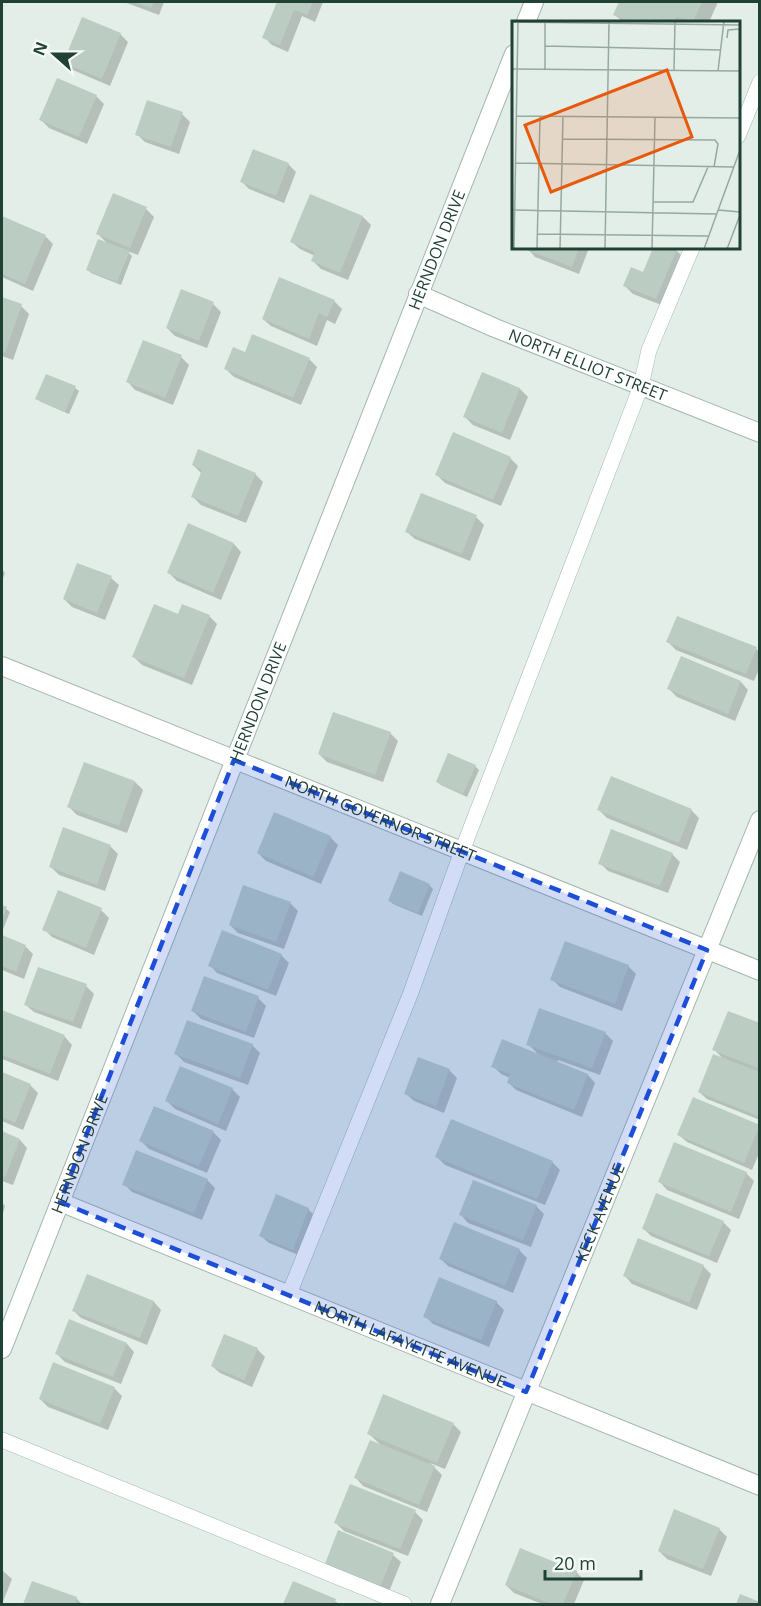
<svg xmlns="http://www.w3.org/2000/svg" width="761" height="1606" font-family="'Open Sans',sans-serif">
	<rect width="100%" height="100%" fill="#e3eee8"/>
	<path fill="#0003" d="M124,2H164L159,15Z
		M278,2H323L315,22L302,16L288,52L272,45L264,37Z
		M621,2H718L709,22H623L615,15Z
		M120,34L128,42L110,86L73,70L65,63Z
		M96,96L104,104L87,144L49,128L41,120Z
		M182,114L190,122L179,154L145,142L137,134Z
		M288,164L296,172L284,203L249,189L241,181Z
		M146,209L154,217L138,255L127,251L132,256L121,285L91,273L87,269L108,244L98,234Z
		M363,217L371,225L348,280L321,269L313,261L315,256L300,249L292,242Z
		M3,218L45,236L53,244L33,291L2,277Z
		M528,248H589L579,274L535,257L528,249Z
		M654,248H669L676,250L684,258L664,306L633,294L625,286L643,274Z
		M2,299L21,306L29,314L13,360L2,356Z
		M334,301L342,309L335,324L327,320L317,346L271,326L263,319Z
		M213,304L221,312L207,348L175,336L167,328Z
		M246,354L309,359L317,367L301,405L234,377L226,369Z
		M181,357L189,365L173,405L135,390L128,382Z
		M483,374L520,389L528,397L510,440L473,425L465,417Z
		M75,388L79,391L69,414L41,402L37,399Z
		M510,458L518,466L501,506L445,483L437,475Z
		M193,465L255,474L263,482L246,523L201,505L193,497L202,474Z
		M422,495L476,517L484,525L470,561L415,539L407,532Z
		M234,544L241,552L221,600L177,581L169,573Z
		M2,569L5,573L2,581Z
		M111,578L119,585L105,620L72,607L64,599Z
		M179,616H209L217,624L192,685L142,665L134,657Z
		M668,642L756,649L760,652V667L754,681L676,650Z
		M682,657L741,682L748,690L735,721L677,697L669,689Z
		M390,733L398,741L383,782L327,762L319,754Z
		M85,764L135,782L143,790L127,833L77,815L69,807Z
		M475,766L479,770L467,797L441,785L438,782Z
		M599,810H691L699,818L687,850L607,818Z
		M330,837L338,845L321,884L266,861L258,853Z
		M110,846L118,854L105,891L59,875L51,867Z
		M672,854L680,862L668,893L608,871L600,863Z
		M429,885L433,889L422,916L393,904L390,901Z
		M290,903L298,911L284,949L238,933L230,925Z
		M2,906L10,912L2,932Z
		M101,910L109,918L94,955L52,937L44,929Z
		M2,937L26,947L33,954L24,979L2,970Z
		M281,955L289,963L276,996L217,973L210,965Z
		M628,966L636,974L622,1011L560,987L552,979Z
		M205,978L258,998L266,1006L254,1038L201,1019L193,1011Z
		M86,986L94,994L81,1029L34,1012L26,1005Z
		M2,1011L65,1037L72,1045L58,1081L2,1059Z
		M760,1025V1120L707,1099L699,1092L724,1060L714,1049Z
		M605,1033L613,1041L600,1075L558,1060L557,1063L588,1075L595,1083L582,1117L516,1090L508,1082L510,1078L501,1074L493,1066L539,1055L528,1044Z
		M252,1045L260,1053L248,1085L184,1062L176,1054Z
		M449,1070L457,1078L444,1113L414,1101L406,1094Z
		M2,1073L30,1085L38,1093L23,1130L2,1121Z
		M232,1089L240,1097L226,1131L175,1109L167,1101Z
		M759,1126L760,1151L752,1170L687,1142L679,1135Z
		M213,1132L221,1140L207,1173L149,1149L141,1141Z
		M2,1133L20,1140L27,1148L13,1185L2,1181Z
		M437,1157L552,1162L560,1170L545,1205L445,1165Z
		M746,1173L754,1181L739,1219L667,1190L660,1182Z
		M207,1180L215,1188L202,1220L132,1192L124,1184Z
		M2,1202L5,1206L2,1217Z
		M536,1206L544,1214L531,1247L468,1223L461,1215Z
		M308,1209L316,1217L301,1256L269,1243L261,1236Z
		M723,1222L731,1230L717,1263L651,1236L643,1228Z
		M519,1250L527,1258L513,1293L448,1266L440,1258Z
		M703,1266L711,1274L697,1310L632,1284L625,1276Z
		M88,1276L154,1302L161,1310L147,1345L81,1318L74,1311Z
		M496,1302L504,1310L489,1347L433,1324L425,1316Z
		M70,1321L127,1344L134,1352L121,1384L65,1362L57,1354Z
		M257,1349L265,1357L252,1387L220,1373L212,1366Z
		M114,1388L122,1396L108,1430L48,1407L40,1399Z
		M453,1424L461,1432L445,1469L430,1463L442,1475L427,1512L363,1486L356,1478L382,1446L369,1434Z
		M351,1486L415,1512L423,1520L408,1556L344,1531L336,1523Z
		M719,1529L727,1537L711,1576L667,1559L659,1551Z
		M393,1555L401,1562L386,1599L332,1576Z
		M2,1570L12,1579L2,1604Z
		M576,1572L584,1580L574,1604H542L514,1593L506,1585Z
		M32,1583L77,1599L82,1604H25Z
		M294,1583L335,1601L339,1604H285Z"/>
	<path fill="#bbccc3" d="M134,2H154L151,8Z
		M277,2H313L307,15L294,10L280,45L262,38Z
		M619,2H702L693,22L677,17L674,22H631L613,15Z
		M82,17L121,33L102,79L63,63Z
		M57,78L97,95L79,137L39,120Z
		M147,100L183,112L171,147L135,135Z
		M253,149L289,163L276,196L240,182Z
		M113,193L147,207L130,248L96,234Z
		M310,194L363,216L340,273L311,261L315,252L290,242Z
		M2,216L46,235L25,284L2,274Z
		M98,239L130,251L117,282L86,270Z
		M527,248H579L572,267L526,250Z
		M653,248L677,249L656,299L623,286L631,267L643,272Z
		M279,277L335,300L327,317L319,313L309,339L262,319Z
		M181,289L214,302L199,341L166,328Z
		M2,297L22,304L5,353L2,352Z
		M252,334L310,358L293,398L224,369L233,347L245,352Z
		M143,340L182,355L165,398L126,382Z
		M482,372L520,388L502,433L463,417Z
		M46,374L76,386L65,412L35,399Z
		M453,432L511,457L493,500L435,475Z
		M198,449L256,473L238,516L191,497L202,470L192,465Z
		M421,493L477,515L462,554L405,532Z
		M188,523L234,543L213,593L167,573Z
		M77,563L112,576L97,613L63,599Z
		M154,604L178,614L182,604L210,615L184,678L132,657Z
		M677,616L757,647L746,674L666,642Z
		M681,656L741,681L728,714L667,689Z
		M333,712L391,732L375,775L318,754Z
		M448,753L476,765L463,794L436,782Z
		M84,762L135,781L119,826L67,807Z
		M611,776L692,809L679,843L597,810Z
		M274,812L331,836L313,877L257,853Z
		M63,827L111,845L97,885L49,867Z
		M611,829L673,853L660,886L598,864Z
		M400,871L430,884L418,913L388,901Z
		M243,885L291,902L276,942L229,925Z
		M58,890L102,908L86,948L42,930Z
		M2,905L7,907L2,920Z
		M222,930L282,954L268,990L208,966Z
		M2,935L26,945L16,972L2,966Z
		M565,941L629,965L615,1004L550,980Z
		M38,967L87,984L73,1022L24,1005Z
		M204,976L259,996L246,1032L191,1011Z
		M539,1008L606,1032L592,1068L526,1045Z
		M2,1010L65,1035L50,1074L2,1055Z
		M728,1011L760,1023V1069L712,1050Z
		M187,1020L253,1044L240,1078L174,1054Z
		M502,1039L588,1074L574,1110L507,1083L510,1074L491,1067Z
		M713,1054L760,1072V1117L698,1092Z
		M418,1057L450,1069L436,1106L404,1094Z
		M180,1066L233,1088L218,1124L165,1101Z
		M2,1072L31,1084L15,1123L2,1117Z
		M693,1097L760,1125L744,1163L677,1135Z
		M154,1106L214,1131L199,1166L139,1141Z
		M451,1119L553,1161L537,1199L435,1157Z
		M2,1131L20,1139L5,1178L2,1177Z
		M674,1142L747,1172L731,1212L658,1182Z
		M136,1150L208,1179L194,1213L122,1185Z
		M473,1180L537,1205L523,1240L459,1215Z
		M656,1193L724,1221L709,1256L642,1229Z
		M276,1194L309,1208L293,1250L259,1236Z
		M454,1222L520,1249L505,1286L439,1259Z
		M638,1238L704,1265L689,1303L623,1276Z
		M87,1274L154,1301L140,1338L72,1311Z
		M439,1277L497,1301L481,1340L423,1317Z
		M69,1319L127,1343L113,1377L55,1354Z
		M224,1334L258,1348L244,1380L211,1366Z
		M53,1362L115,1387L100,1424L39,1399Z
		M383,1394L454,1423L437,1463L367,1434Z
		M370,1440L435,1466L419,1505L354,1478Z
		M350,1484L416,1510L400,1549L334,1523Z
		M674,1509L720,1528L703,1569L658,1551Z
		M338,1530L394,1553L378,1592L323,1569Z
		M520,1548L577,1571L563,1604H551L505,1585Z
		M32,1581L77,1597L75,1604H23Z
		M293,1581L336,1599L334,1604H283Z
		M740,1594L760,1602V1604H736Z"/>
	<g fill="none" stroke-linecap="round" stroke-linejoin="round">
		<defs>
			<path id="lane" d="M738,136L760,82
				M289,1294L410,995L462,851L641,386L649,350L692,248
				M2,1440L404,1604"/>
			<g id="street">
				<path d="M526,22L534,2"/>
				<path id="s1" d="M418,294L495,328L760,433"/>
				<path id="s2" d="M2,666L760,971"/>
				<path id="s3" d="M60,1202L760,1486"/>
				<path id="s4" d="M2,1349L514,54"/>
				<path id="s5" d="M440,1604L760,820"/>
			</g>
		</defs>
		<use href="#lane" stroke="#a5b7af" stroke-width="16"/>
		<use href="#street" stroke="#a5b7af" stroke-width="20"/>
		<use href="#lane" stroke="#fff" stroke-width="15"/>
		<use href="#street" stroke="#fff" stroke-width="18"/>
	</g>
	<path fill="#1d4ed8" fill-opacity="0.2" stroke="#1d4ed8" stroke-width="4.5" stroke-dasharray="12 8" stroke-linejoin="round" d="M234,760L707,950L526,1392L60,1202Z"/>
	<g text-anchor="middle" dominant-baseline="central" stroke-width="6" stroke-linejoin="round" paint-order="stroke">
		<g font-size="16" fill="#214135" stroke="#f4faf6">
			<text stroke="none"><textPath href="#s4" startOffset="1182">HERNDON DRIVE</textPath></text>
			<text stroke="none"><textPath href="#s1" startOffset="184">NORTH ELLIOT STREET</textPath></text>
			<text stroke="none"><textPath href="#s4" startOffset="696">HERNDON DRIVE</textPath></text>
			<text stroke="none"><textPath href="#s2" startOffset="408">NORTH GOVERNOR STREET</textPath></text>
			<text stroke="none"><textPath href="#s4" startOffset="210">HERNDON DRIVE</textPath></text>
			<text stroke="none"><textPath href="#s5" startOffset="423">KECK AVENUE</textPath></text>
			<text stroke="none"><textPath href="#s3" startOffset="378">NORTH LAFAYETTE AVENUE</textPath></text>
		</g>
	</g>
	<g transform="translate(512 21)">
		<rect width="228" height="228" fill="#e3eee8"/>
		<path fill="none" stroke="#95a9a0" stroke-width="1.5" d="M0,1L228,4M215,17L216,9L228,8M33,25L209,29M0,48L228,50M33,48V1M162,49L163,0M206,50L212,0M5,95L228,97M50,118L203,119L206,123L202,146M4,142L222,146M141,181H181L196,146M1,189L204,193M206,189L228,191M25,213L196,215M2,228L6,0M25,228L28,95M48,228L51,95M93,228L97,0M140,228L143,96M192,228L228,129M215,228L228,194"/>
		<path fill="#e8590c" fill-opacity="0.15" stroke="#e8590c" stroke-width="3" d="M155,49L180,116L39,171L13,104Z"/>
		<rect width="228" height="228" fill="none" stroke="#214135" stroke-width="3"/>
	</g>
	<rect width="761" height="1606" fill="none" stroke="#214135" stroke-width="6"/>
	<g transform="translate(54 54) rotate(291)" stroke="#f4faf6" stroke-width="4.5" paint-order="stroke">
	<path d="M0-4.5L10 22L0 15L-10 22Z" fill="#214135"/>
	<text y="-9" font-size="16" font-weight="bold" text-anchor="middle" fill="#214135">N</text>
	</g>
	<path d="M545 1570v9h96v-9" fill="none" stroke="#214135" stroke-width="3"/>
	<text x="554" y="1570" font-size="18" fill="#214135" stroke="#f4faf6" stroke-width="4.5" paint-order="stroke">20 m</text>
</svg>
